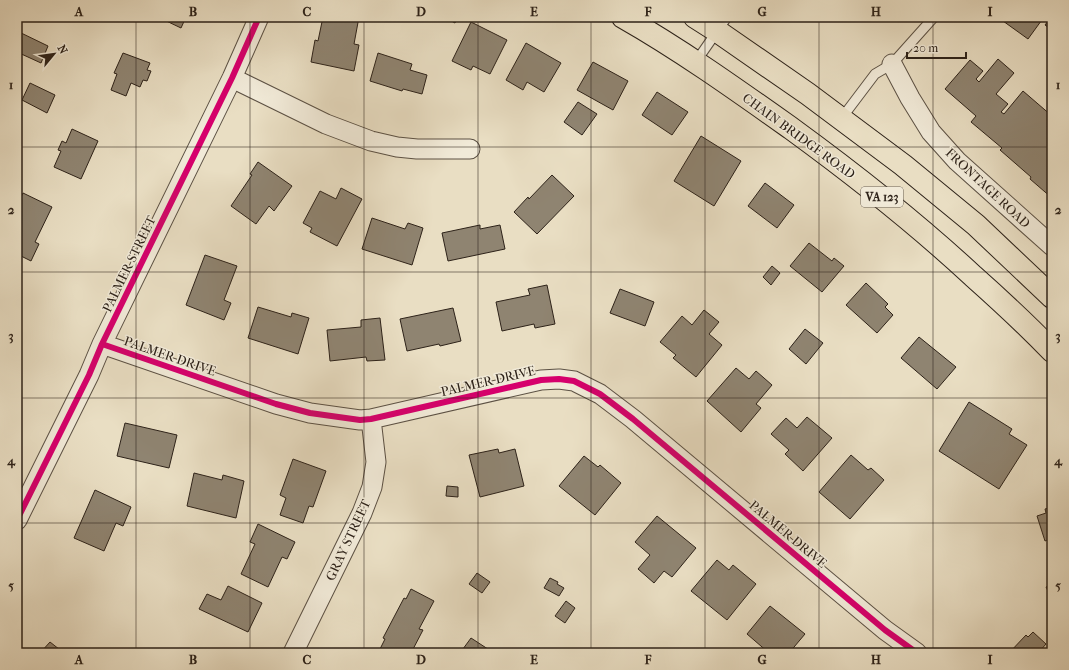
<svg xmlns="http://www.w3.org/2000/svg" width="1069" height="670" font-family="'IM FELL French Canon',serif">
	<rect width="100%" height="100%" fill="#e9dec3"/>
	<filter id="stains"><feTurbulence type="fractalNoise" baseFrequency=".005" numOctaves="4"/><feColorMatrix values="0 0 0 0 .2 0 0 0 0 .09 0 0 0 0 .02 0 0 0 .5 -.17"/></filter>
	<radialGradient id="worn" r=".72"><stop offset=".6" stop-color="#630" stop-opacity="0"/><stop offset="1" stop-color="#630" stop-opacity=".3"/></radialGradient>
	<path fill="#8f8471" stroke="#2d2219" d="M158,17H186L181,28Z
		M323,17H359L354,44L359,45L354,71L311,62L315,40L318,41Z
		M444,17H458L455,23Z
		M1006,17H1044L1028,39L1003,21Z
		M1051,17H1052V30L1045,25Z
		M471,22L507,40L490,74L473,66L471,70L452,61Z
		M17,31L48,46L41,63L17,52Z
		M526,43L561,63L544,92L527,82L523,90L506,80Z
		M123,53L150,63L147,70L151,71L147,81L143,80L140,87L131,83L126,96L111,90L117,74L114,73Z
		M378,53L412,64L410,70L427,75L422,94L403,89L402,91L370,81Z
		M998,59L1014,73L996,94L1008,104L1001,112L1004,114L1023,91L1052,116V121L1047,127L1052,131V198L1030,179L1031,177L1000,150L1002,148L971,122L976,116L945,89L970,60L983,71L976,79L979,82Z
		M593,62L628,81L613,110L577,90Z
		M30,83L55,95L47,113L22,100Z
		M657,92L688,112L672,135L642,115Z
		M578,102L597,114L582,135L564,122Z
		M72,129L98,141L81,179L54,167L61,151L58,150L62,141L66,143Z
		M701,136L741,161L714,206L674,181Z
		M258,162L292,186L274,211L269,206L256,224L231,206L252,175L250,174Z
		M552,175L574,196L537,234L514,212L528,197L529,199Z
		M765,183L794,205L777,228L748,206Z
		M341,188L362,199L337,246L310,232L312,228L303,223L320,191L336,199Z
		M23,193L52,207L35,242L39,244L31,261L17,254V205Z
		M372,218L405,229L408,223L423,228L412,265L362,249Z
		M480,225V229L500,225L505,249L448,261L442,233Z
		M809,243L832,261L834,258L844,266L822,292L790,266Z
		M205,255L237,266L224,300L231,303L224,320L186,305Z
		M772,266L780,273L771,285L763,277Z
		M866,283L888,304L885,307L893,315L877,333L846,305Z
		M547,285L555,324L535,328L534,324L502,331L496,302L530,295L528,289Z
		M620,289L654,302L645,326L610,313Z
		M258,307L291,317L292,313L309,318L298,354L248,338Z
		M453,308L461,341L440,346L439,344L407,351L400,319Z
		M704,310L719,322L709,334L722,345L696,377L673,358L676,355L660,342L682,316L692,325Z
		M380,318L385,360L367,361L366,357L330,361L327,330L361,327V320Z
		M805,329L823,343L806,364L789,349Z
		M919,337L956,367L937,389L901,358Z
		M736,368L749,379L756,371L772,385L756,404L761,408L741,432L707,401Z
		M969,402L1012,429L1009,434L1027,445L999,489L939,451Z
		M807,417L832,438L803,471L785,454L789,450L771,434L786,418L797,428Z
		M125,423L177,435L169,468L117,456Z
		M498,449L499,453L515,449L524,486L480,497L469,455Z
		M851,455L868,470L871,468L884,480L850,519L819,492Z
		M584,456L598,467L600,465L621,483L595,515L559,486Z
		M293,459L326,471L313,507L309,506L303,523L280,515L286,498L280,495Z
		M194,473L222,480L223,475L244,481L236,518L187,506Z
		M447,486L458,487V497L446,496Z
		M95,490L131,507L123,526L116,523L104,551L74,538Z
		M1052,507V538L1045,541L1037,516L1046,513L1045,509Z
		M657,516L696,548L672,577L664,571L654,583L638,569L650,555L635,542Z
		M258,524L295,542L287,559L282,557L268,587L241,574L255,544L250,542Z
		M717,560L729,570L733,565L756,584L727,620L691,591Z
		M477,573L490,582L482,593L469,584Z
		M550,578L558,582L557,584L564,588L559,596L544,588Z
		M1052,584V597H1051L1046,587Z
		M228,586L262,603L248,632L199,609L207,594L221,600Z
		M411,589L434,601L419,629L423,630L411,653H387L380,649L385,639L383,638L404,598L406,599Z
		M566,601L575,608L565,623L555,616Z
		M770,606L805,634L789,653H769L747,634Z
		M1033,632L1046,644L1038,653H1009L1026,635L1028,637Z
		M471,638L494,653H460Z
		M50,642L64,653H40Z"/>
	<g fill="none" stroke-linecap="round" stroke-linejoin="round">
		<defs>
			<path id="lane" d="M695,63L727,17
				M841,119L875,74L892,64L934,17"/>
			<path id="street" d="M892,64L910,98L931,132L957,161L1052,246
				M232,78L326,124L371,141L397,147L417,149H470
				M102,344L276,404L310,413L360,420L371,419L541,380L559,379L574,381L600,394L633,419L885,630L917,653
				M17,520L89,375L102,344L232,78L259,17
				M293,653L362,513L372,487L376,462L371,419"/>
			<path id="primary" d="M623,17C681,50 737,90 792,129C855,175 916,223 973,276C1000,300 1027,325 1052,351
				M695,17L717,31L808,94L903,165L976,225L1052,297"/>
		</defs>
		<use href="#lane" stroke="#5c5144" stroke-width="11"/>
		<use href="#street" stroke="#5c5144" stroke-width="21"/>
		<use href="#primary" stroke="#2d2219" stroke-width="24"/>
		<use href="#lane" stroke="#f1ead8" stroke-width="9"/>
		<use href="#street" stroke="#f1ead8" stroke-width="19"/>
		<use href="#primary" stroke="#e9dec3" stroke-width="22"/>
		<defs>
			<path id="cycleway" d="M102,344L276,404L310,413L360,420L371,419L541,380L559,379L574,381L600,394L633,419L885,630L917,653
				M17,520L89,375L102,344L232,78L259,17"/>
		</defs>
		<use href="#cycleway" stroke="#f1ead8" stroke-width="8"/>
		<use href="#cycleway" stroke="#d6006c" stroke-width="6"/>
	</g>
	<path fill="none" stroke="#2d2219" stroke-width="1" stroke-opacity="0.55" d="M136,17V653M250,17V653M364,17V653M478,17V653M591,17V653M705,17V653M819,17V653M933,17V653M17,147H1052M17,272H1052M17,398H1052M17,523H1052"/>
	<g text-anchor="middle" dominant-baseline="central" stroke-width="3" stroke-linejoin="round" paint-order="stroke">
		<rect fill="#f1ead8" stroke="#685e52" stroke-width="1" x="861" y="187" width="42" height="20" rx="3"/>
		<g font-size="12" font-weight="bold" fill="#2d2219">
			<text x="882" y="197">VA 123</text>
		</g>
		<g font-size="13" fill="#2d2219" stroke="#f1ead8">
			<text transform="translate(799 136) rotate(36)">CHAIN BRIDGE ROAD</text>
			<text transform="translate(988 188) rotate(43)">FRONTAGE ROAD</text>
			<text transform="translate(129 264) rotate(-64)">PALMER STREET</text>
			<text transform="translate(170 356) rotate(19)">PALMER DRIVE</text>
			<text transform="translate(488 381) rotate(-13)">PALMER DRIVE</text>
			<text transform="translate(788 534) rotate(40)">PALMER DRIVE</text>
			<text transform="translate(348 540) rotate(-65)">GRAY STREET</text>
		</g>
	</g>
	<rect width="1069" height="670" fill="none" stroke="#e9dec3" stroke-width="44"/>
	<g transform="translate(54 54) rotate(61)" stroke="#f1ead8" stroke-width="3" paint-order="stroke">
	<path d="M0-3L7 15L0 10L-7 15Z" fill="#2d2219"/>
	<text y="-6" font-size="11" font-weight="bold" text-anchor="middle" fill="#2d2219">N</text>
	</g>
	<path d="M907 52v6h59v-6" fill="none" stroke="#2d2219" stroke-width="2"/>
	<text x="913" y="52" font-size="12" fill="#2d2219" stroke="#f1ead8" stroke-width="3" paint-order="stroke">20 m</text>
	<rect x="22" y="22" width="1025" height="626" fill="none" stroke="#2d2219" stroke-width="1.5"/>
	<g font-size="13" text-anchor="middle" font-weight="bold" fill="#2d2219">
		<text x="79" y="16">A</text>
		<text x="193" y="16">B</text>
		<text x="307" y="16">C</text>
		<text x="421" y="16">D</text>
		<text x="534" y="16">E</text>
		<text x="648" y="16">F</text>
		<text x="762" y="16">G</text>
		<text x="876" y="16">H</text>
		<text x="990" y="16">I</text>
		<text x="11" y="89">1</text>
		<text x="1058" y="89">1</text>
		<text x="11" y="214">2</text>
		<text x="1058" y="214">2</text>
		<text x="11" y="340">3</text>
		<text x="1058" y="340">3</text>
		<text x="11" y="465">4</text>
		<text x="1058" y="465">4</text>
		<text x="11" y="590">5</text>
		<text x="1058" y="590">5</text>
		<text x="79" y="664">A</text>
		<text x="193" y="664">B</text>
		<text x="307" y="664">C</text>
		<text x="421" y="664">D</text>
		<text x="534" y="664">E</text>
		<text x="648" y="664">F</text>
		<text x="762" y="664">G</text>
		<text x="876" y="664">H</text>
		<text x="990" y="664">I</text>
	</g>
	<rect width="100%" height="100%" filter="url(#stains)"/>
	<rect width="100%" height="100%" fill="url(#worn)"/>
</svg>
